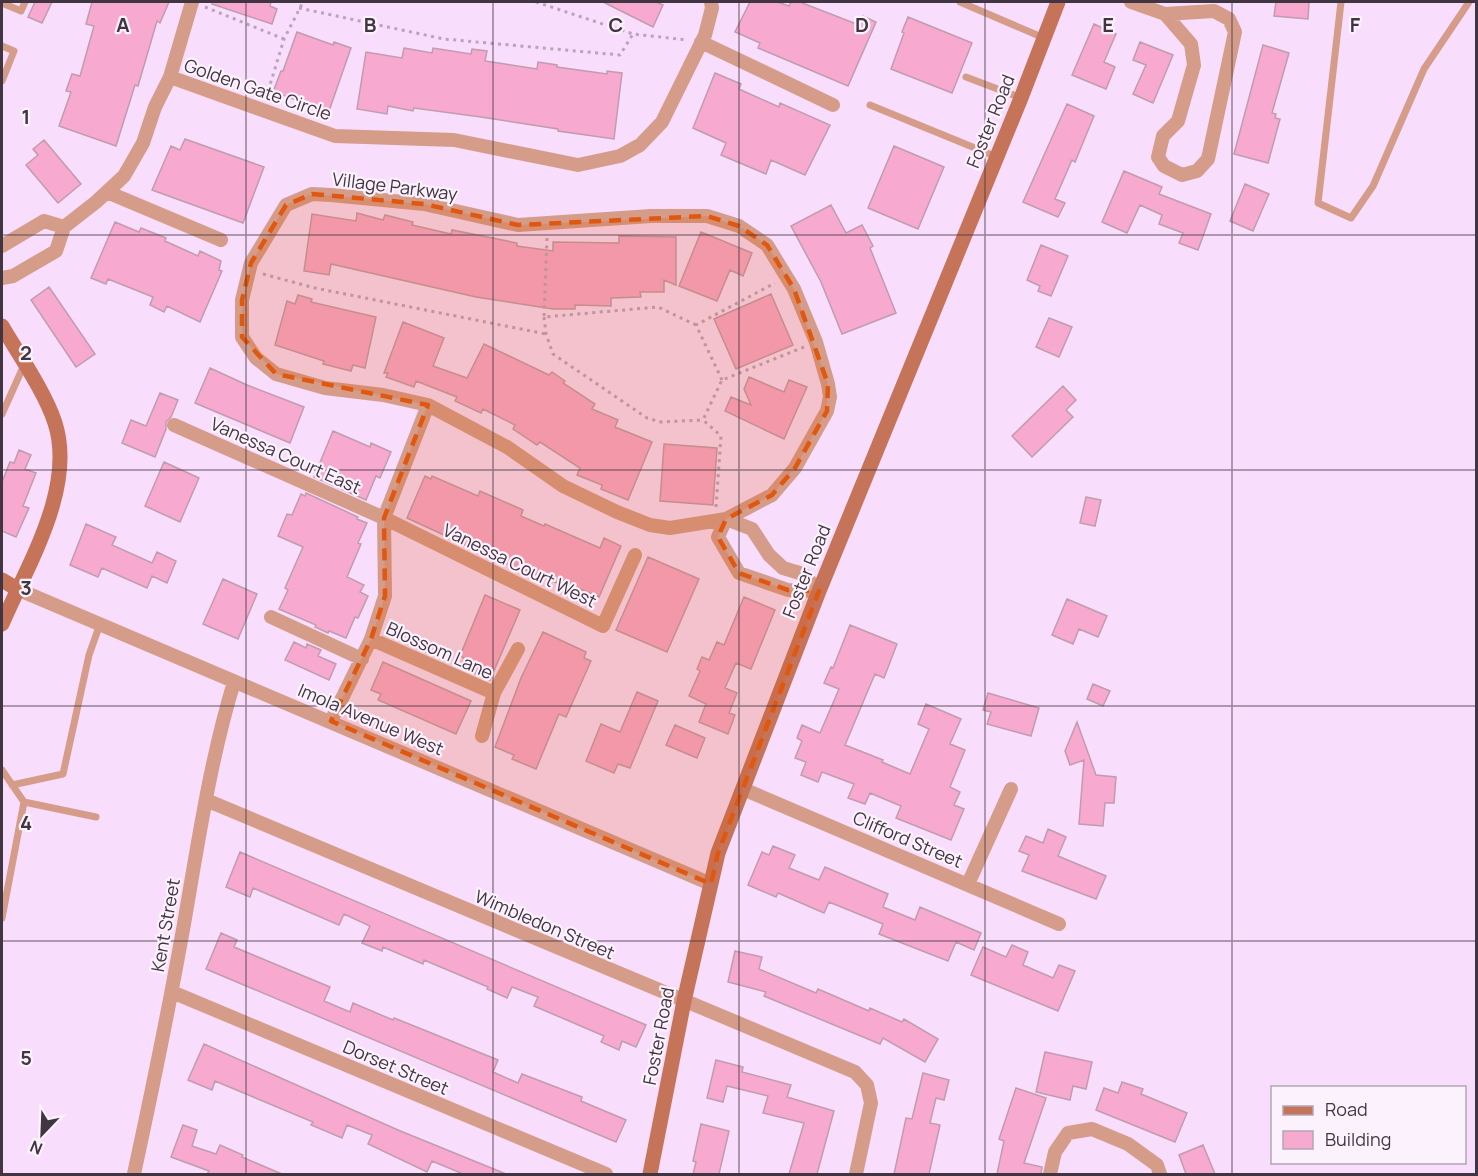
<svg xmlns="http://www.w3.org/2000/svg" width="1478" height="1176" font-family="Manrope,sans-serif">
	<rect width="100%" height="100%" fill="#f8defc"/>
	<path fill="#f7a9d0" stroke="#c09cad" stroke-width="1.5" d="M35,2H52L42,23L28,17Z
		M92,2H169L160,23L157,21L138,86L135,85L116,146L59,126L71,92L66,91L72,74L80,76L94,26L86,24Z
		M213,2H271L270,6L277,9L272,24L212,4Z
		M603,2H656L663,5L653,27Z
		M750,2H777L789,6L791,2H800L859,25L863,16L876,22L848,86L758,48L760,43L735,32Z
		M1276,2H1309L1308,19L1274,16Z
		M908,17L972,43L952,93L891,69L904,33L902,32Z
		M1094,24L1116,34L1104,62L1115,67L1106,89L1072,75Z
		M297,32L333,45L334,42L351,48L329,111L273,92L281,71H283Z
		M1140,42L1173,55L1153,103L1133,94L1146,65L1133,60Z
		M1263,45L1289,53L1272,113L1276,114L1275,118L1280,119L1268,163L1234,154Z
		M404,48L432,53L433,48L471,54L472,49L487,51L485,61L537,69L538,62L557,65V67L607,74V71L622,73L614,139L558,131V129L481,117L414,108L413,111L388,106L387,114L357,109L366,52L402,58Z
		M715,73L741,84L739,89L779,107L780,103L830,125L805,175L771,160L766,174L721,155L726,143L693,128Z
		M1067,104L1094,116L1075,162L1072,160L1055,199L1065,203L1058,217L1023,202Z
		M185,139L264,167L243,223L152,190L171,146L180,150Z
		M44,140L81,184L58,203L26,165L38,155L33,149Z
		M894,146L944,167L918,229L868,208Z
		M1124,171L1162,187L1159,194L1211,214L1198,250L1179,243L1183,233L1159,224L1162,215L1140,205L1127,233L1102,222Z
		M1245,184L1269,194L1253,231L1230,221Z
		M831,205L846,233L862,225L873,246L870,248L896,313L842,334L821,282L791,226Z
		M357,213L383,220L385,215L413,222L412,225L451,234L452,230L517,243V246L553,251V242L619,243V236L676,237V285L664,280V292H640L641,297L611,298V306L575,305V309H553L476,297L331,264L329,275L304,271L312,214L356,221Z
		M115,222L139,232L141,228L166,238L165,241L198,256L200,251L221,261L219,270L222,271L200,322L167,306L164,312L150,305L153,297L108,279L106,284L91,278Z
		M701,232L752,253L743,276L730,270L717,301L679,286Z
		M1041,245L1068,256L1051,296L1038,291L1040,286L1027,280Z
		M49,287L95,354L76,367L31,300Z
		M771,294L793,345L736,369L714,319Z
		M298,295L312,299L311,302L376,317L365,368L353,365L351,371L323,364L324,361L275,345L287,301L295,304Z
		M1049,318L1072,327L1059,357L1036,347Z
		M403,322L444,338L433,366L467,378L484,344L549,375L552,372L565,381L563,383L595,404L592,409L618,420L615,427L652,442L628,500L601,489L602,485L577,475L580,468L540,442L537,445L513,429L515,425L483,409L481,413L455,401L457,397L416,381L414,387L386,377L388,373H384Z
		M210,368L247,385L304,407L290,443L195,403Z
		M749,377L784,392L789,380L807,387L784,439L725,411L731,397L751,405L744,389Z
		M1063,386L1076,400L1066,410L1073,417L1032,457L1012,436Z
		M160,393L178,400L171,417L166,422V429L155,457L122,443L131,420L146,426Z
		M333,431L370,447L371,443L391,452L380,478L376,476L366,500L314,477Z
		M664,444L717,448L713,505L660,501Z
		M19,450L31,455L25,469L36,473L23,506L29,508L16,537L2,531V482L10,462L14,463Z
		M164,462L199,478L180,522L145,506Z
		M425,476L431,479L432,476L478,496L480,491L523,510L521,516L544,526L545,524L600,548L604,538L621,546L599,597L563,582L562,585L519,567L518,569L407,518Z
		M306,493L358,517L357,519L367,523L358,543L361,544L347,577L364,585L360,592L368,596L358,618L355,617L346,638L329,631L328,633L315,627L316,625L279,609L288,590L285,588L303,547L278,536L287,514L292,515L301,494L305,496Z
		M1086,497L1101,500L1095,526L1080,523Z
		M86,524L116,537L112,545L152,563L157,552L176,561L167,583L152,576L147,588L102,568L98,577L70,565Z
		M648,557L699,579L667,652L616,630Z
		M223,579L257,594L238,639L203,624Z
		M485,595L520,610L490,680L460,667L464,658L460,656Z
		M744,597L775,610L751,669L736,663L725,688L737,693L729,713L735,715L728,734L699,722L706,704L689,696L700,671L697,669L702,657L709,660L717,642L724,645Z
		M1067,599L1107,616L1098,637L1079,629L1073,644L1052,635Z
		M850,625L897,644L884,678L875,674L845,745L883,760L882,762L910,774L929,729L918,724L926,704L961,719L950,744L965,750L950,787L960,792L954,805L964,809L951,840L896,818L901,806L870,793L865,804L848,798L854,784L822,772L818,782L801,775L806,762L795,758L802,741L797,738L802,725L820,733L839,689L824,683L831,667L833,668Z
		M543,632L586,652L584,658L591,661L566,717L559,714L536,769L512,759L514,755L495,747L521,678Z
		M294,642L306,648L307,644L321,650L318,656L336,664L329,680L285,660Z
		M383,662L471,701L456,734L378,700L381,694L371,690Z
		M1093,684L1110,691L1103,706L1087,699Z
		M637,692L658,701L630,768L618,764L614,773L586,761L601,724L620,732Z
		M988,693L1039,708L1031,736L987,724L991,712L983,710Z
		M1077,722L1096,775L1116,777L1114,803H1105L1103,826L1079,824L1084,760L1070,765L1065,751Z
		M675,725L705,738L697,758L666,745Z
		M1048,829L1066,837L1058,856L1106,876L1096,899L1022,871L1029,855L1019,851L1026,836L1043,843Z
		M773,846L795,855L789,868L819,880L825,867L888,894L883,907L915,920L920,907L981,933L974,950L956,942L948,961L879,934L883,924L829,902L824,913L778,893L776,897L748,885L762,852L769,855Z
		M240,852L646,1025L636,1047L622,1041L619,1050L601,1042L604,1036L534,1006L538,997L512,987L507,998L487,989L488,987L424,960L423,964L383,947L382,951L362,943L370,926L344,914L339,925L253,888L250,897L226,887Z
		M221,933L237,940L234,947L330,987L324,1001L350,1012L353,1003L393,1020L394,1018L424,1030L498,1060L493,1072L518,1083L522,1074L582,1097L581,1101L626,1120L616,1142L206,969Z
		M1012,945L1028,952L1023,965L1053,978L1059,965L1075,971L1058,1011L971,975L983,947L1006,957Z
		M735,951L762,957L759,969L816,993L818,989L869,1011L870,1008L902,1022L904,1019L938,1039L925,1062L883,1038L880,1044L764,996L766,992L728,982Z
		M204,1044L398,1130L506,1174H463L432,1161L427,1172L368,1144L372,1135L347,1125L342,1138L311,1125L313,1122L215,1081L212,1090L188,1080Z
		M1045,1052L1092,1062L1086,1089L1073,1086L1070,1100L1036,1092Z
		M716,1060L743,1067L742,1072L791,1085L787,1097L834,1111L817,1174H789L804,1123L763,1113L768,1096L727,1086L723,1102L707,1098Z
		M923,1073L949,1080L944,1100L936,1098L930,1123L940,1125L929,1174H894L906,1118L912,1119Z
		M1122,1082L1143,1089L1141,1094L1187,1113L1175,1142L1096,1110L1104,1088L1118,1093Z
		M1016,1088L1046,1098L1024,1163L1042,1167L1041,1174H997L1004,1141L999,1139Z
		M701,1124L729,1131L719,1174H693L696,1162L693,1161Z
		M183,1125L197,1130L192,1146L216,1154L220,1145L243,1155L242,1157L282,1174H207L209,1171L171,1157Z
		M1203,1145L1215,1174H1186L1179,1155Z"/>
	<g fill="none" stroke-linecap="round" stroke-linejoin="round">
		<path stroke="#b9a4bc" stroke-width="3" stroke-dasharray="3 4.5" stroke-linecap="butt" d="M536,2L633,34L687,40
			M205,7L284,39
			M299,8L444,39L620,55L633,34
			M266,98L284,39L303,2
			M547,238L544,317L658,307L696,325
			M263,274L315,288L546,334
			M544,317L546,334L553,354L647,418L661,422L703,420
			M722,380L696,325L775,283
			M716,507L721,436L703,420L722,380L804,347"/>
		<path stroke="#d59c89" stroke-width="7" d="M960,2L1044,38
			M1341,2L1318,203L1351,218L1373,186L1424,69L1469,2
			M2,3L21,11L25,2
			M2,46L14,51L2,81
			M966,77L1021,98
			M870,105L997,157
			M2,414L24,365
			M2,770L24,802
			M12,785L63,774L89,655L100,624
			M2,918L24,802L96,817"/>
		<path stroke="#d59c89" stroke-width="14" d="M192,2L170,77L335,136L454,140L578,165L620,156L640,145L662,122L705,35L712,8L711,2
			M1131,2L1165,14L1214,11L1229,19L1235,32L1208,159L1197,171L1182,175L1164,166L1158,157L1163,136L1178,121L1194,65L1191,44L1165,14
			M701,42L833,105
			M107,192L221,240
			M2,246L44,221L64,227
			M2,278L13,276L56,251L64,227L96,202L124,176L143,143L155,107L170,77
			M174,425L384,518L603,626L635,555
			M17,589L711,884
			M819,591L803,574L783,568L769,555L752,529L726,519L670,528L650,525L617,512L563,486L507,447L428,405L383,395L325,388L276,374L256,358L242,337V300L251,263L286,205L312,194L331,195L424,204L518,225L651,216H707L739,226L767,245L794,289L816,342L828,384L830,397L827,411L795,468L772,495L726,519L718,537L739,573L788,590L819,591
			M271,617L362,659
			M371,639L494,693
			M331,721L371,639L385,596L384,518L428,405
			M482,736L494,693L518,649
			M743,789L1059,924
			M206,800L855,1072L867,1085L871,1103L856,1174
			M968,884L1011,789
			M172,992L606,1174
			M134,1174C152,1091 169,1008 184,924C198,843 210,761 234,682
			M1050,1174L1055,1152L1068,1133L1092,1129L1128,1144L1157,1165L1160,1174"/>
		<path stroke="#c67459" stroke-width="15" d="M2,326C19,355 45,392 55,423C76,488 27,566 2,624
			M2,580L17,589
			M650,1174L684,1001L718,853L819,591L1021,98L1058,2"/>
	</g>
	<path fill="#e0570f" fill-opacity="0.2" stroke="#e0570f" stroke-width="4.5" stroke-dasharray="12 8" stroke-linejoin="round" d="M312,194L424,204L518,225L707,216L739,226L767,245L794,289L828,384L827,411L795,468L772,495L726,519L718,537L739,573L788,590L819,591L718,853L711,884L331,721L371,639L385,596L384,518L428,405L276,374L242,337V300L251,263L286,205Z"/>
	<path fill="none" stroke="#403541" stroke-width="1.5" stroke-opacity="0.55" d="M246,2V1174M493,2V1174M739,2V1174M985,2V1174M1232,2V1174M2,235H1476M2,470H1476M2,706H1476M2,941H1476"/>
	<g text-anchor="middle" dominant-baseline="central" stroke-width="4.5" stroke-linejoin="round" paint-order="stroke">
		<g font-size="18" fill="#403541" stroke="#fcf2fd">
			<text transform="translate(258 89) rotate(19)">Golden Gate Circle</text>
			<text transform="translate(990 121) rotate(-68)">Foster Road</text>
			<text transform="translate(395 186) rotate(7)">Village Parkway</text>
			<text transform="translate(286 455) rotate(24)">Vanessa Court East</text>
			<text transform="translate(520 565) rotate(26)">Vanessa Court West</text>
			<text transform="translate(806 571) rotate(-68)">Foster Road</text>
			<text transform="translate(440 650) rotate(24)">Blossom Lane</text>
			<text transform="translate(371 719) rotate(23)">Imola Avenue West</text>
			<text transform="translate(908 839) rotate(23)">Clifford Street</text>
			<text transform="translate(545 924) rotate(23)">Wimbledon Street</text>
			<text transform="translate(165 925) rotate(-80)">Kent Street</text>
			<text transform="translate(658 1036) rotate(-79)">Foster Road</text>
			<text transform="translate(396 1067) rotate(23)">Dorset Street</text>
		</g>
	</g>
	<g font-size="20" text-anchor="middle" font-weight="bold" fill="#403541" stroke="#fcf2fd" stroke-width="4.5" stroke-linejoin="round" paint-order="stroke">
		<text x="123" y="32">A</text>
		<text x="370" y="32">B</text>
		<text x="616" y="32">C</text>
		<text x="862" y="32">D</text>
		<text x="1108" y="32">E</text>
		<text x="1355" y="32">F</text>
		<text x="26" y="124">1</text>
		<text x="26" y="360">2</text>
		<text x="26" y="595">3</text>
		<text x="26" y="830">4</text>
		<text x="26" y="1065">5</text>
	</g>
	<rect width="1478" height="1176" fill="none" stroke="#403541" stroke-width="6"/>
	<rect x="1271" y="1086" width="195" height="78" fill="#fcf2fd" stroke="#b1a6b2" stroke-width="1.5"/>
	<rect x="1283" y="1106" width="30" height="9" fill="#c67459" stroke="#b1a6b2" stroke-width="1.5"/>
	<text x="1325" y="1116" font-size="18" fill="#403541">Road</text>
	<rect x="1283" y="1131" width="30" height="18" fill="#f7a9d0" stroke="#b1a6b2" stroke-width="1.5"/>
	<text x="1325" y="1146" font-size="18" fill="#403541">Building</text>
	<g transform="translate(42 1134) rotate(203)" stroke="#fcf2fd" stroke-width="4.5" paint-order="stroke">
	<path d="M0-4.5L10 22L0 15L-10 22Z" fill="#403541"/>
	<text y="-9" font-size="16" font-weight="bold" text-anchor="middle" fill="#403541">N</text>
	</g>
</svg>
